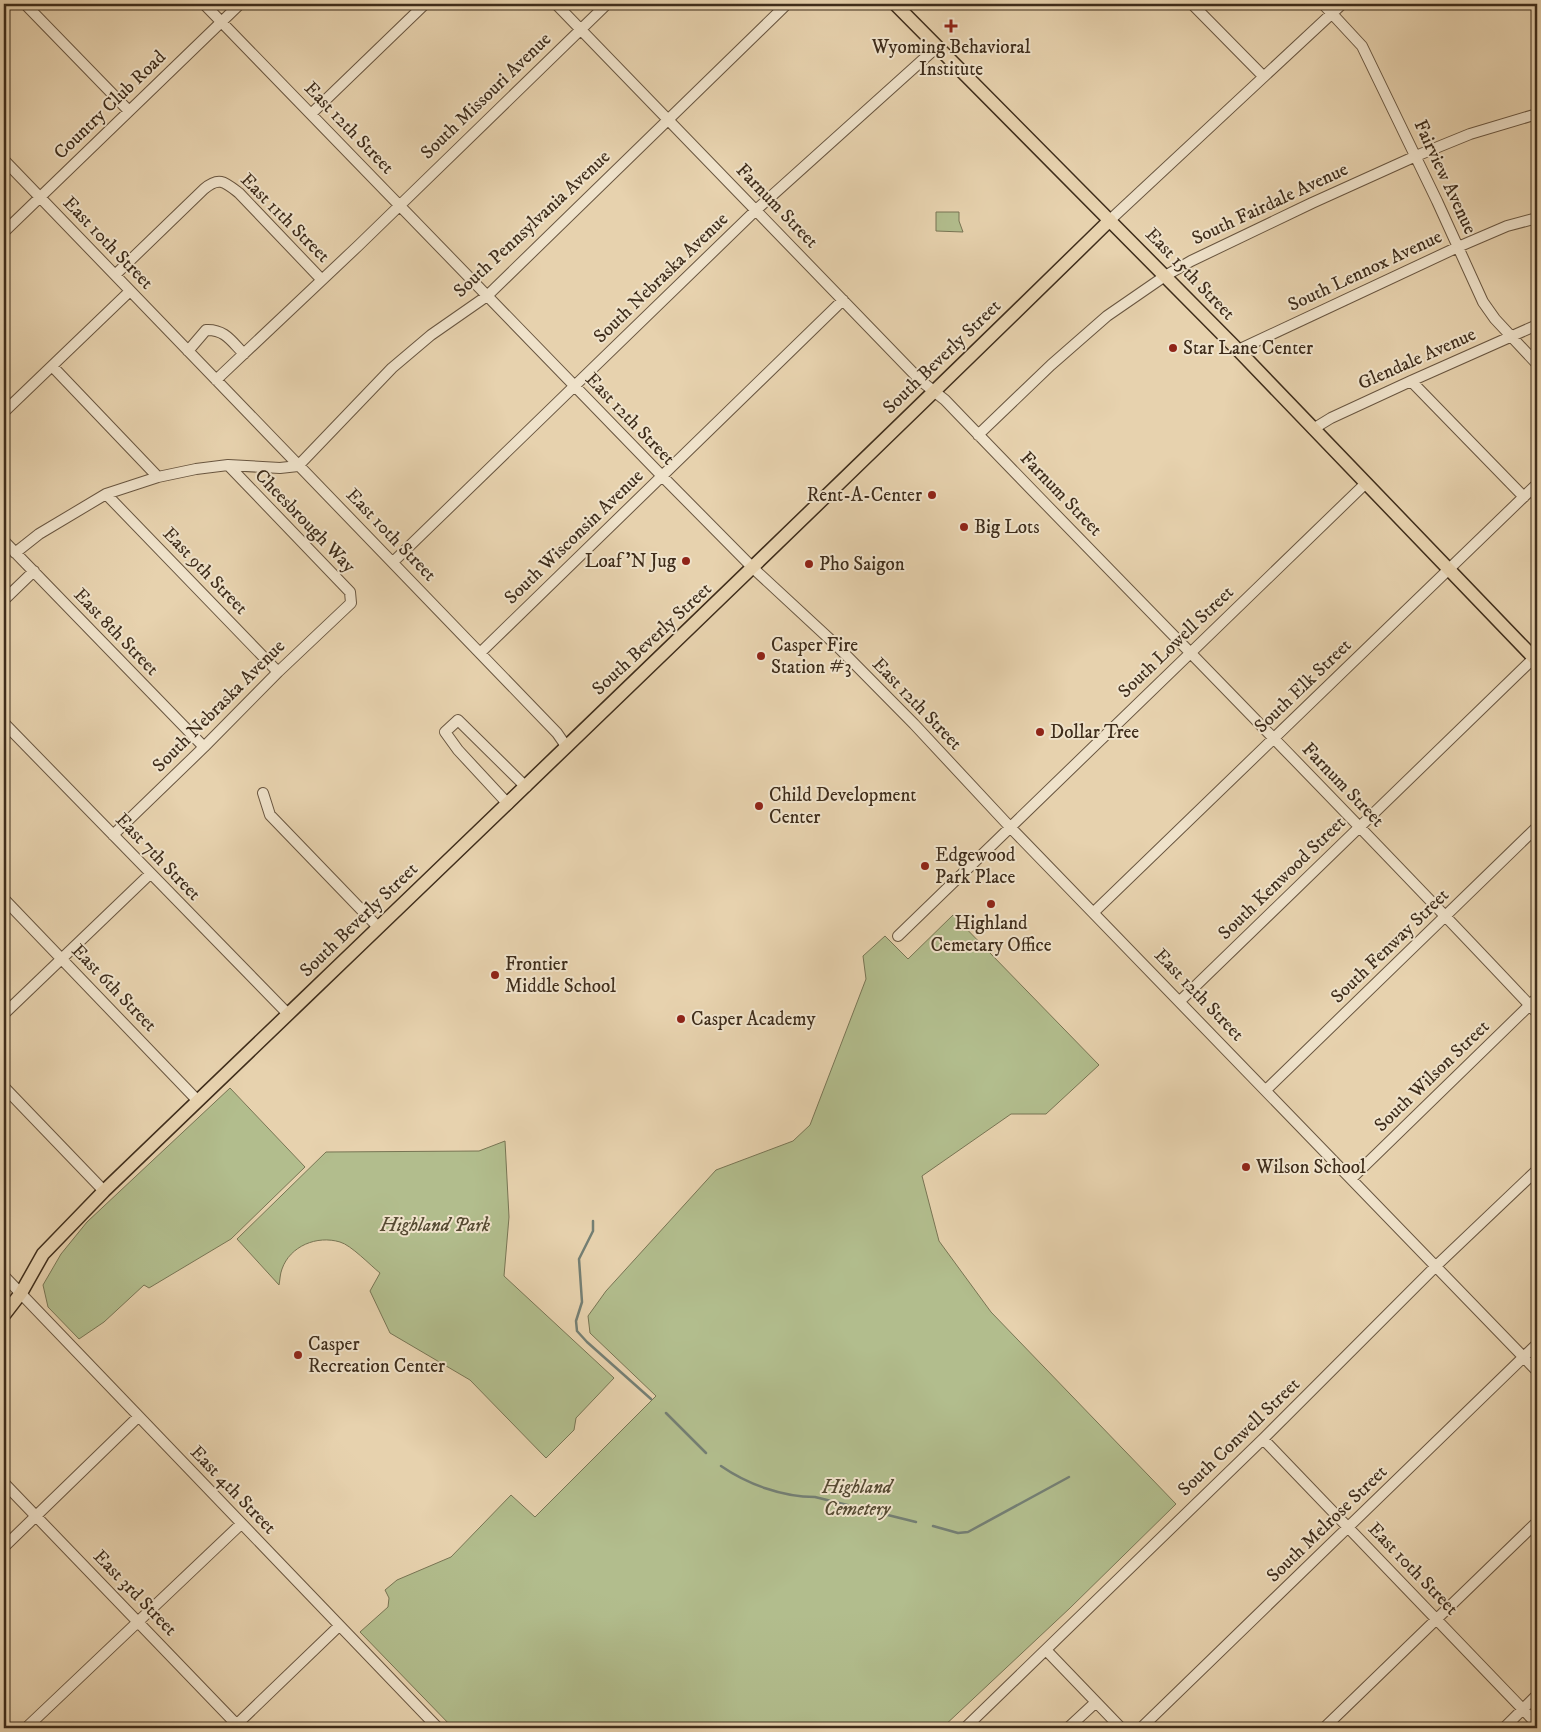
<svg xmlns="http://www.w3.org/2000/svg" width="1541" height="1732" font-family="'IM FELL DW Pica',serif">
	<rect width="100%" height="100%" fill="#e7d2ae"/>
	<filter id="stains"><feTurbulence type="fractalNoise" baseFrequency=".004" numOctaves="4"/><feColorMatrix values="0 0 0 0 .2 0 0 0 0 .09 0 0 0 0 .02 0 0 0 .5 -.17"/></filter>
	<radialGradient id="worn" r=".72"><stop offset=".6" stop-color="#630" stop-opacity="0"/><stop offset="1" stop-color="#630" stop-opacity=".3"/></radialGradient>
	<path fill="#b2bd8d" stroke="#787554" d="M936,212H959V221L963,232L936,231Z
		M953,915L1099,1065L1046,1114H1011L922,1176L939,1241L991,1312L1176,1504L1070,1608L942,1728H453L360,1632L388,1607L389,1598L385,1590L397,1580L451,1557L511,1495L535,1517L656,1396L590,1333L588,1316L606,1291L716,1170L793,1141L810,1125L866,979L863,956L885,936L908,959Z
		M230,1088L305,1167L231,1239L149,1288L144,1285L104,1322L79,1339L48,1307L43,1285L61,1254L87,1222Z
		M505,1141L509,1217L504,1276L614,1378L576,1418L574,1430L546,1458L470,1380L390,1333L370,1291L380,1273C370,1265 351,1245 340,1242C317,1235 290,1246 282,1269C280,1274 280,1280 279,1285L237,1239L326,1152L479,1151Z"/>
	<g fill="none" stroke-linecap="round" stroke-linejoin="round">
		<path stroke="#747f74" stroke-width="2.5" d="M593,1221V1231L579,1259L582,1302L576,1321L577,1331L587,1342L651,1399
			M666,1413L706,1453
			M721,1466C747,1484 782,1497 815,1497L916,1522
			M933,1526L958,1533L968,1532L1069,1477"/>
		<defs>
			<path id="minor" d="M25,4L129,111
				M204,4L662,476L753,568L835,644L914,724L1010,827L1537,1371
				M556,4L921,381L945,400C1142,605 1343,806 1537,1013
				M1192,4L1263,76
				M1323,4L1362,46L1437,201L1483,302L1495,319L1537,364
				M311,114L425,4
				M4,160L557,733L566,746
				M1110,220L1342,4
				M4,232L240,4
				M115,275L204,189C219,176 225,182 239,193L322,280
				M1238,350L1458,247L1507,226L1537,218
				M188,351L206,330C225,329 232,342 244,354
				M52,366L158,477
				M216,380L359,245L607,4
				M1411,381L1524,497
				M4,412L130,291
				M1313,429L1331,418L1411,381L1537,325
				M978,435L1051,365L1107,316L1165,276L1191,261L1312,203L1416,156L1470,134L1537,114
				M106,494L278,672
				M4,541L204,747
				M15,553L39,534L106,494L158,477L196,469L228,465L280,468L298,466L392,368L431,335L487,296L787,4
				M393,562L756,210L937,47
				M4,600L34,571
				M480,653L843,300
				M4,723L288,1014
				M263,793L270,815L378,927
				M508,804L458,750L445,732L458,720L526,787
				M113,835L204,747L278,672L351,603L350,592L228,465
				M4,899L198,1101
				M1094,912L1537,484
				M898,936L1366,483
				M1180,1001L1537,655
				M4,1014L150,874
				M4,1087L104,1191
				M1266,1090L1537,827
				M1351,1179L1537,998
				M4,1276L438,1728
				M1263,1439L1537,1724
				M4,1483L240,1728
				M4,1547L138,1417
				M1046,1650L1121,1728
				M26,1728L241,1524
				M233,1728L339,1626
				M965,1728L1263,1439L1436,1266L1537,1170
				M1068,1728L1096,1702
				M1141,1728L1537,1344
				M1324,1728L1537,1522
				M1504,1728L1537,1695"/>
			<path id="major" d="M895,4L1238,350L1537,661
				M4,1315L21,1293L43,1254L104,1191C440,868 777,546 1110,220"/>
		</defs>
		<use href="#minor" stroke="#695640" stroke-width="12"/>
		<use href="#major" stroke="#3f2d1b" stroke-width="15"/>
		<use href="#minor" stroke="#efe2ca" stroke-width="10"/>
		<use href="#major" stroke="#e7d2ae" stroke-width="12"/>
	</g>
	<g fill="#8f2418" stroke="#efe2ca" stroke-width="2">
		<path d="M948.5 18.5h5v5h5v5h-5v5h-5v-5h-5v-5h5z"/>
		<circle cx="1173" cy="348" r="5"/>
		<circle cx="932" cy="495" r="5"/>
		<circle cx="964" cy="527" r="5"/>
		<circle cx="686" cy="561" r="5"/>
		<circle cx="809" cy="564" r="5"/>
		<circle cx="761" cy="656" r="5"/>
		<circle cx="1040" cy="732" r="5"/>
		<circle cx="759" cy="806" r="5"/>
		<circle cx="925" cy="866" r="5"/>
		<circle cx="991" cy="904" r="5"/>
		<circle cx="495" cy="975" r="5"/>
		<circle cx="681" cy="1019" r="5"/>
		<circle cx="1246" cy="1167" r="5"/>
		<circle cx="298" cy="1355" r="5"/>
	</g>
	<g text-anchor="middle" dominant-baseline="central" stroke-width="4" stroke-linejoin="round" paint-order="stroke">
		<g font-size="19" fill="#3f2d1b" stroke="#efe2ca" text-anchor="start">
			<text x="951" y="47" text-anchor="middle">Wyoming Behavioral<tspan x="951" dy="22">Institute</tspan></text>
			<text x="1183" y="348">Star Lane Center</text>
			<text x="922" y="495" text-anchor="end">Rent-A-Center</text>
			<text x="974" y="527">Big Lots</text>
			<text x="676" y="561" text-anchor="end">Loaf 'N Jug</text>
			<text x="819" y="564">Pho Saigon</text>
			<text x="771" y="645">Casper Fire<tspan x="771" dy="22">Station #3</tspan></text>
			<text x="1050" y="732">Dollar Tree</text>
			<text x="769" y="795">Child Development<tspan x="769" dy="22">Center</tspan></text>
			<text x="935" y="855">Edgewood<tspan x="935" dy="22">Park Place</tspan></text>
			<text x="991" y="923" text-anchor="middle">Highland<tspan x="991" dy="22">Cemetary Office</tspan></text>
			<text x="505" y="964">Frontier<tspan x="505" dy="22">Middle School</tspan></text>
			<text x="691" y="1019">Casper Academy</text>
			<text x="1256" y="1167">Wilson School</text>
			<text x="308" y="1344">Casper<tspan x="308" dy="22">Recreation Center</tspan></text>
		</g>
		<g font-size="19" fill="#3f2d1b" stroke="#efe2ca">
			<text transform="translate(486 96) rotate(-44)">South Missouri Avenue</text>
			<text transform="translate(110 105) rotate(-44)">Country Club Road</text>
			<text transform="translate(349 128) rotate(46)">East 12th Street</text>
			<text transform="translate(1445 177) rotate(65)">Fairview Avenue</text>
			<text transform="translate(1270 204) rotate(-25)">South Fairdale Avenue</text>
			<text transform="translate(777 206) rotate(46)">Farnum Street</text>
			<text transform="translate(285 218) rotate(45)">East 11th Street</text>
			<text transform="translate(532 224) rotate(-43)">South Pennsylvania Avenue</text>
			<text transform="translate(108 243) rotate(46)">East 10th Street</text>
			<text transform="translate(1365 271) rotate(-25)">South Lennox Avenue</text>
			<text transform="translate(1190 274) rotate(46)">East 15th Street</text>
			<text transform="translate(661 278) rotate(-44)">South Nebraska Avenue</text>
			<text transform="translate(942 357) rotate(-44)">South Beverly Street</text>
			<text transform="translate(1417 359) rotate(-24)">Glendale Avenue</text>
			<text transform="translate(630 419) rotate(46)">East 12th Street</text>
			<text transform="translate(1061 494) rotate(46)">Farnum Street</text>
			<text transform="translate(305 521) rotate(46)">Cheesbrough Way</text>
			<text transform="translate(391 535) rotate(46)">East 10th Street</text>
			<text transform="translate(574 537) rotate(-44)">South Wisconsin Avenue</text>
			<text transform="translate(205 571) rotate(46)">East 9th Street</text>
			<text transform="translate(116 632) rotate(46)">East 8th Street</text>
			<text transform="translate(652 639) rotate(-43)">South Beverly Street</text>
			<text transform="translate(1176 642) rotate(-44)">South Lowell Street</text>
			<text transform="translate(1303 686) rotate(-44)">South Elk Street</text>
			<text transform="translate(917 704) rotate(46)">East 12th Street</text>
			<text transform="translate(219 706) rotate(-45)">South Nebraska Avenue</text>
			<text transform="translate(1343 785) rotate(46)">Farnum Street</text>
			<text transform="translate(158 857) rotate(46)">East 7th Street</text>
			<text transform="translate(1282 878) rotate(-44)">South Kenwood Street</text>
			<text transform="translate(359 920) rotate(-44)">South Beverly Street</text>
			<text transform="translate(1390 946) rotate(-44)">South Fenway Street</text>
			<text transform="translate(114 988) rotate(46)">East 6th Street</text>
			<text transform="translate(1199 995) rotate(46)">East 12th Street</text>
			<text transform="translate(1432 1076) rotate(-44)">South Wilson Street</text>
			<text transform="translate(1239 1437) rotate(-44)">South Conwell Street</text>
			<text transform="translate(233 1490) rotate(46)">East 4th Street</text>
			<text transform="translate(1327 1524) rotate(-44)">South Melrose Street</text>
			<text transform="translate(1413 1569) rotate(46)">East 10th Street</text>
			<text transform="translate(135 1593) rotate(46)">East 3rd Street</text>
		</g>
		<g font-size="19" font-style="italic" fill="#564a32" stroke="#efe2ca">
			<text x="435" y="1225">Highland Park</text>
			<text x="857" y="1487">Highland<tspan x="857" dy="22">Cemetery</tspan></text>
		</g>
	</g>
	<rect width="1541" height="1732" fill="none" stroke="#e7d2ae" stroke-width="20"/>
	<rect x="5" y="5" width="1531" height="1722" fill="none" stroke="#3f2d1b" stroke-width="2.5"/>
	<rect x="10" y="10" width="1521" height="1712" fill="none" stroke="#3f2d1b"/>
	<rect width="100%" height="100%" filter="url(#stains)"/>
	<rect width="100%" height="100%" fill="url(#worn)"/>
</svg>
